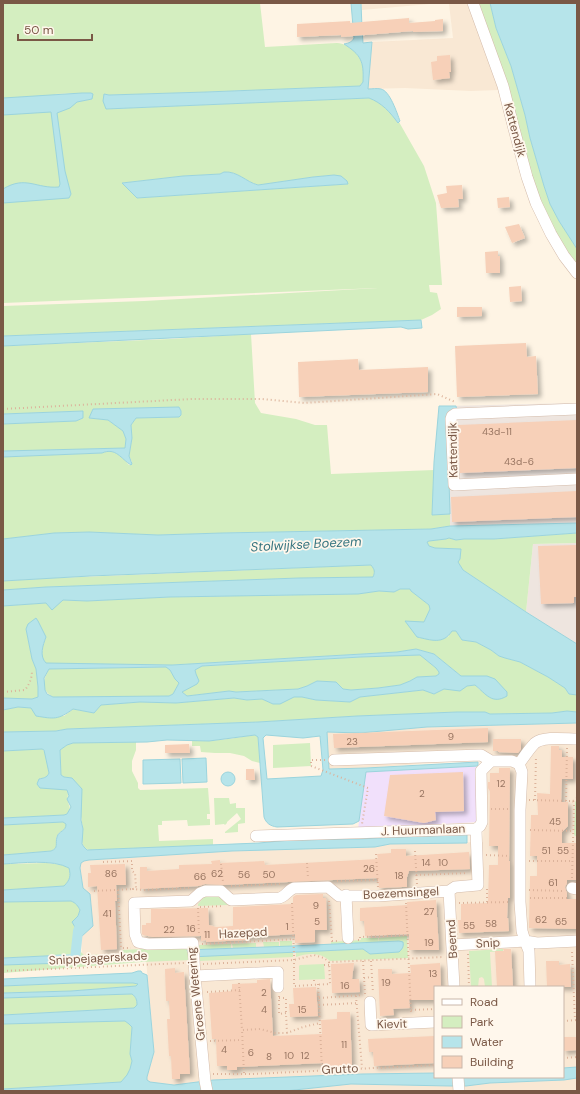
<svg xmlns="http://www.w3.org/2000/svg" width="580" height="1094" font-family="'DM Sans',sans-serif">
	<defs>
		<filter id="shadow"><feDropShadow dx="3.5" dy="3.5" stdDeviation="2" flood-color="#0004"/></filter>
	</defs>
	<rect width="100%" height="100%" fill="#fef4e4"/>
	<path fill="#f9e8d4" d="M361,3H441L362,10Z
		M447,3H468L499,90L471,91L405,88L368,89L372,42L453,38L449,4Z
		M577,723V1067L563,1068V987H435V1073L362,1074L213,1080L174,1085L150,1082L147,1080V1077L154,1052L146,959L122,954L85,955L82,954L81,937L93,926L83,888L80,868L81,863L83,861L89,860L232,851L375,847L390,844L483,842L485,759L366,768L329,769L327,732L360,733L427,727Z
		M575,1078H577V1091H285L351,1084L450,1086H466L490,1083Z"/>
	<path fill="#eee5df" d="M577,403V523L450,526L447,406Z
		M577,543V644L526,612L533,544Z"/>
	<path fill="#f1e0fb" d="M476,766L478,822L358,829L366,772Z"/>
	<path fill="#d4eec0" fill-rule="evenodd" d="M3,3H260L265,47L337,43C350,44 361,55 364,68C364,73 363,78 363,82L360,86L206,92L109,95L104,94L106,109L369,98C382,102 390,112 398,123L399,122L424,166L436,203L442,285H429L430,292L437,293L441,309L432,315L421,320L3,336V306L144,301L378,288L3,303ZM91,93L92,99L77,102L54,94ZM224,172C238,171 246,182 258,185L313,177L334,175L348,184L137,198L122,183L183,176L220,174Z
		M477,3H490L496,28L511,66L525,115L530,138L544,186L550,204L559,221L577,249V265L563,246L543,206L535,188Z
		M251,334L255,403L261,413L296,419L315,425H327L331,474L434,470L432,515L450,514V526L431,529L222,533L158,535L89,532L54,533L3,539V457L102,453C114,448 122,456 129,465H131L132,462L129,456L132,438L131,425L136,418L179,417L181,411L179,407L93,409L89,418L108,420L123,431L126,439L125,448L3,451V424L76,421L83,418V411L3,414V346L170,339Z
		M577,533V543L533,544L526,612L463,570L458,562L461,549L435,548L429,546L427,542L429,541L446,539L449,538L456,540L464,539H494Z
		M371,565L375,570L373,577L299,578L46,587L3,590V581L56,578Z
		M400,589H410L411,591L429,605L430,609L417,637L435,640L448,637L452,630L456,631L462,640L476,642L491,650L499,656L505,658L520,662L548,677L565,688L569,694L577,695V712L567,711L552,713L490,714L485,712H457L357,716L258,722L67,729L56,731L3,732V710L18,707L31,708L64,716L73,709L94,713L101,705L140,702L176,703L234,698L247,700L262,699L273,704L294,697H302L316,700L350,702L360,697L424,690L434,694L444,689L460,690L467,686L475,685L480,690L487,676H461L434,654L416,649L397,652L172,665L53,664C51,663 48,664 46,663C39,660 43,643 46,638L26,629L32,659L36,669L38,687V697L32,699L3,698V606L46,603L63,600L87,601L170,597L358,594L379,591L394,592Z
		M420,655L436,668L440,672L439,674L436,676L417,677L410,681L400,685L378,688L351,690L343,689L336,682L317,681L307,686L298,689L236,692L229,691L187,696L182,692L185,690L196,674L195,669L202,666L361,657Z
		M166,667C173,671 172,677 179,683L173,694L169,696L53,697C40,690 43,680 49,669Z
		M255,735L258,737L260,763L252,761L244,756L230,753H215L201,752L200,746H192V739C206,744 239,737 255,735Z
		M136,742V750L132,761V771L138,783V788L140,790L208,788L210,814H207V819H210V825L188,826L187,820L162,821V825H158L159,841L213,839V845L91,850C87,850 85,848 83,845C81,840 83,834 83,829C81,812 76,795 72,778L64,777L61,775L60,750L67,745L73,743Z
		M310,743L311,766L273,768V745Z
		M42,749L45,752L49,773C47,778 43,778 39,779L67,790C69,794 67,796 68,801C69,808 72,807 67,814L64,815L3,818V751Z
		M214,798H229L230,804L236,803V808H245V823L238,824V832L225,833V832L241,819L237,813L227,822V823L225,825L224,824L215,825Z
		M577,800V837L574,835L575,802Z
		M64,822L66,824V828C63,830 59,832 57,836C54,843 60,847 51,851L3,855V825Z
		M47,863L63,865L69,868C71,876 70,880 64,886L3,890V864Z
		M205,896C219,896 218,895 228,905L198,906V904Z
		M71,901C76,902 78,906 80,910L78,916L72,922L81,937V952L84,955L122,954V950L183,947L187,948L191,960L142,962L3,973V965L65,962V955L3,958V902Z
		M407,936L408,958L330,961C320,952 308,953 296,957V952L363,949L370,954L399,941L379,942V938Z
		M361,938H378L379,942L331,944V942L361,940Z
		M280,941H292V946L280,947Z
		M263,942H279V947H264Z
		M256,943V947L233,948L232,944Z
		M231,944V948L199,950L198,945Z
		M503,949V951L490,952L492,987H485L484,979L482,977L479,978L478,987H471L469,951Z
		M293,952V957L199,961V956Z
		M324,964L325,979L299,980V966L300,965Z
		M75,983H133L138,984L136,986L71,991L3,993V986Z
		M132,994C136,997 137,1000 137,1005L134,1008L3,1015V998Z
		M125,1021L132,1026L130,1054L132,1061L130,1069L128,1075L121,1082L3,1089V1024Z"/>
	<path fill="#b6e4ea" stroke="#9bd4dd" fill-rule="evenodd" d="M351,3H361L362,28L363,43L372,42L368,89C372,89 377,88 381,89C390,91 397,113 400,121L398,123C390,112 382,103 369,98L106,109L103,101L104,94L109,95L206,92L360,86L363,82C364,61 361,55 344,44C349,43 352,42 354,38Z
		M490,3H577V249L559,221L550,204L544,186L530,138L525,115L511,66L496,28Z
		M82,93H91L93,94L92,99L77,102L70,108L57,113L65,171L71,194L69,198L3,203V189C26,175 36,189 59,187L60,184L51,112L3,115V98Z
		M224,172C238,171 246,182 258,185L313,177L334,175L341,176L347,181L348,184L137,198L122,183L183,176L220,174Z
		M421,320L422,328L408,329L401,327L3,346V336Z
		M439,406H456L457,411H450L447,414L450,514L432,515L434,462Z
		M179,407L181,411V415L179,417L136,418L131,425L132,438L129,456L132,464L131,465C121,459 116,447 102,453L3,457V451L125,448L126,439L123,431L108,420L89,418L93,409Z
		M83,411V418L76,421L3,424V414Z
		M577,523V533L494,539H464L456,540L449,538L446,539L429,541L427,542L429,546L435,548L461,549L460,559L458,562L463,570L526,612L577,644V695L569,694L565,688L548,677L520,662L505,658L499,656L491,650L476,642L462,640L456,631H452C443,645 431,640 417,637L405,621L424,622L430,609L429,605L411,591L410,589H400L394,592L379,591L358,594L170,597L87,601L63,600L52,610L46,603L3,606V590L46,587L299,578L373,577C375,572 375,570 371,565L90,576L3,581V539L54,533L89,532L158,535L222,533L431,529L450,526Z
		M36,618L38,621L46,637C43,645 39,656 46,663L172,665L397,652L416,649L434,654L461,676H487L495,679L507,692V696C492,705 486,694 475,685L467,686L460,691L444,689L434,694L423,690L360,697L350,702L316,700L302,697H294L280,704H273L262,699L247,700L234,698L176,703L140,702L101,705L94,713L73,709C58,720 54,719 36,716L31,708L18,707L3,710V698L32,699L38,697V687L36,669L32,659L26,629L28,624ZM420,655L436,668L439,672V674L436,676L417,677L410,681L400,685L378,688L351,690L343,689L336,682L317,681L307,686L298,689L236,692L229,691L187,696L182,692L197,684L199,681L196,674L195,670L202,666L361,657ZM166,667L170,670L175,679L179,683L173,694L169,696L53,697L47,694L45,690L44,678L49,669Z
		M567,711L577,712V723L427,727L360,733L327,732L329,769L366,768L478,762V766L366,772L359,821L353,824L277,827C270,826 266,823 264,817L258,737L255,735L209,741L167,740L147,742L73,743L67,745L60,750L61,775L64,777L72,778L82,789L81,820L83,829L82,844L84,847L87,850L259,843L290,840L359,839L467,834V843L390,844L375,847L232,851L89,860L84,861L81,863L80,868L83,888L90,894L93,926L81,937L72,922L78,916L80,910C78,906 76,903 71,901L3,902V890L64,886C70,880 71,876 69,868C53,859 21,863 3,864V855L51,851C59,848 55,844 57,837C59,830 66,832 66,824L63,822L3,825V818L64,815L67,814L71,807L67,799L69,796L67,790L40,788L37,784L39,779C43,778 47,778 49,773L44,750L42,749L3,751V732L56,731L67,729L258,722L357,716L457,712H485L490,714L552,713ZM266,735L303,738L320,736L323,770L321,776L267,779L263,738Z
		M206,758L207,782L183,783L182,759Z
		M180,759L181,783L143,784V760Z
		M221 779a7 7 0 1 1 14 0a7 7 0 1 1-14 0Z
		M399,941L403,942C404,947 402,949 399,952L370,954L363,949L190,957L187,950L292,946Z
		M65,955V963L3,965V958Z
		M138,971H141L142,973L147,975L154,1052L147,1077V1080L150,1082L174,1085L213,1080L362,1074L435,1073V1077H563V1068L577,1067V1078L564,1080L490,1083L466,1086H450L351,1084L285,1091H3V1089L121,1082L127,1075L130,1069L132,1061L130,1054L132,1027L129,1024L125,1021L3,1024V1015L134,1008L137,1005C137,1000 136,997 132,994L3,998V993L71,991L136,986L138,984L133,983H75L3,986V979L132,973Z"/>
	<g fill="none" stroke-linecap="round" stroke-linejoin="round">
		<path stroke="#b6e4ea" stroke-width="10" d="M53,960L75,959L78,931L83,918"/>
	</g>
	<path fill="#f7d0b8" filter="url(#shadow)" d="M409,18V23L435,21V20L443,19V31L413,32V31L341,37V35L297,37V24L350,21V23Z
		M450,55L451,72H449L450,78L433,80L431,62L437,61V56Z
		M462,185L463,199H458L459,207L441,208L437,195L447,193L446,186Z
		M509,197L510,207L498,208L497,198Z
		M519,224L525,238L512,243L505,227Z
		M498,251V256H500V273H486L485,252Z
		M521,286L522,301L510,302L509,287Z
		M457,307H482V316L457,317Z
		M526,343L527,357L536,356L538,394L457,397L455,346Z
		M358,359L359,370L428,367V392L299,397L298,362Z
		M577,420V468L460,473L458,425Z
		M577,491V517L452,522L451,497Z
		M577,545V597H574V603L541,604L538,546Z
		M488,728V742L334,748L333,734Z
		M493,739H521V749L518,753L498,752V751H493Z
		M189,744L190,753H165V745Z
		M551,746H559V750H562V757H573V779H562L561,802H568V826L562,832V843H577V880H567V883L565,887L566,891L567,893V899H576V916H577V929L529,928L530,876H537V856H530L531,815H538L537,793L550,794Z
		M499,768H510L509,861H510V898H508L507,918H508L509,931L459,933L458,920H461V904L488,903L489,865H498V846H489L490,791L489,790L488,788V782H490V773H499Z
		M246,769H254L255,780H246Z
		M463,772L464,811L435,812L436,820L424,823L384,816L390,775Z
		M391,849H406V856L469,852L470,869L409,871L407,877V887H402L379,888L378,878L223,885L205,884L199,886L140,889V867H147V871L179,869V865L212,864L211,861L220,860V863L264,861L265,865L378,859L377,854L391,853Z
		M125,864L126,885H116L117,901H115L117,949L101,950L97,886L88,887V873H91L90,865Z
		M323,894V898H326L327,930H315V942L295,943V934L251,937V938L246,937V940L206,942V940L201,941V936L152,937L143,935L142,934V925H146V923H151V909L208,908L209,925L216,927L233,926V907L293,904V897L296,895Z
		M436,900L439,950H409V934L365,936L364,921H360V908L407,905V902Z
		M503,949H511L513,987H497L495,951H504Z
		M546,961H559V965L570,964L571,987H547Z
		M354,963L352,979H359L360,992L332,993L331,964Z
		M440,963L441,987H435V1000H409L410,1008L393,1009L394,1015L380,1016L378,969H392V974L411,973L410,965Z
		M175,968V973L184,972L190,1074H180V1079H172L171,1056H169L167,1019H170L169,1001H166L165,969Z
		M270,979L273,1036L322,1034L321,1020L337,1019V1012H350L352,1067L323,1068V1063L237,1067V1070H227V1066H217L216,1039H212L209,993L232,991V984L257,983V980Z
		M316,987L318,1016L290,1017L289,1004H294L293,988Z
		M435,1036V1063L374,1066L373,1052H369L368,1039Z
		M563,1037H577V1050L563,1051Z"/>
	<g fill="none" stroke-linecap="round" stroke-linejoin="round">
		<defs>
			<path id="minor" d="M473,3L503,86L514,129L527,177L536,203L551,234L564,256L577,273
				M577,409L455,414L452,416L451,419L454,485L577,479
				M334,760L481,755L491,761
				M491,761H512L519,764
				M256,836L476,829L480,826L482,822L481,771L491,761
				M572,888L577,889
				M449,891L454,987
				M346,895L348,938
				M452,945L509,942L525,941L537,943L577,941
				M195,976L278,972V987
				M530,987L529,951L525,941L522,931L520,902V810L522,772L519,764C524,757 529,749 535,743C544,736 566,739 577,739
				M370,1002L371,1025L435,1022
				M458,1077L459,1091
				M207,1091L205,1081L195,976L193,943L148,944L138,942L135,934L134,903L191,901L200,893L205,891H221L231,900L279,898C285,897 288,890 294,888L328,887L339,896H378L449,891L455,887L478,885L476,829"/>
		</defs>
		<use href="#minor" stroke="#d4bcab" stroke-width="12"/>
		<path stroke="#dcb39b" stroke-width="2" stroke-dasharray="1 3" stroke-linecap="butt" d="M3,409L192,399H262L304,403L437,394L455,402
			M3,692L25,690C30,683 32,678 32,670
			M325,760H311V766L368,788L362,824
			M529,800L573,801L577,798
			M535,800L536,757
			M566,801L567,748
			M491,809H511
			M530,830L573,831
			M415,851L417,884
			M376,854L378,887
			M486,855L510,856
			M529,861H572
			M103,862L132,861V871L135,873L136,888L133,889L143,890L190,888
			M307,863L308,878
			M221,864L223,882
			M416,875L468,873
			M572,878L574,804L573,801
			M337,881L378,880
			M231,886L281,884
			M118,890L121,948H131
			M529,890L563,891
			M94,891L133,889
			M530,898H570
			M329,901L332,941H339
			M487,902V889
			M292,903L294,954V986L330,984L329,962
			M406,903L411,1013
			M459,903L510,902
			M200,907L224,906
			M198,908L199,935
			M358,940H360V937L408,935
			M202,944L294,939
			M572,952L575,1020
			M468,954L469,987
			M363,961L365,994
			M371,961L373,993
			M203,964L294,960L314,955L324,958L329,962L444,957
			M324,965H329
			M3,971L184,963
			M364,978L372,977
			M314,980V984
			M239,983L242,1030
			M318,984L322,1070
			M207,992L240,990
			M279,996V1014L286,1013L287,1033
			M356,996L362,1068
			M279,998H286V1013
			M319,998L363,995
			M319,1005L358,1003
			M411,1010L435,1009
			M563,1021L577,1020
			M210,1041L242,1040
			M563,1058L577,1057
			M244,1073L242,1030L260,1029L275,1033H287L303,1027L320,1023
			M213,1074H253L435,1065"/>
		<use href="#minor" stroke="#fff" stroke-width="11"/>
	</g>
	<g text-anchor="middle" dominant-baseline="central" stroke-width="3.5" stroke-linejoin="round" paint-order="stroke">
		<g font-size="10" fill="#997662">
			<text x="497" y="431">43d-11</text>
			<text x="519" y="461">43d-6</text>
			<text x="451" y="736">9</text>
			<text x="352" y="741">23</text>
			<text x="501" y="783">12</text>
			<text x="422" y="793">2</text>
			<text x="555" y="821">45</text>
			<text x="546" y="850">51</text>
			<text x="563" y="850">55</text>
			<text x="426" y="862">14</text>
			<text x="443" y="862">10</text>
			<text x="369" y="868">26</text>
			<text x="111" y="873">86</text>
			<text x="217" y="873">62</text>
			<text x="244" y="874">56</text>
			<text x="269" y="874">50</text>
			<text x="399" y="875">18</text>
			<text x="200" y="876">66</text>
			<text x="553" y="882">61</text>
			<text x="316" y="905">9</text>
			<text x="429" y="911">27</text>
			<text x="107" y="913">41</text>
			<text x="541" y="919">62</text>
			<text x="317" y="921">5</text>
			<text x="561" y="921">65</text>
			<text x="491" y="923">58</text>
			<text x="469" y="925">55</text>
			<text x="287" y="926">1</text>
			<text x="191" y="928">16</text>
			<text x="169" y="929">22</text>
			<text x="207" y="934">11</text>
			<text x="429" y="942">19</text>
			<text x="433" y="973">13</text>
			<text x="386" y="982">19</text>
			<text x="345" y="985">16</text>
			<text x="264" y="992">2</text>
			<text x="264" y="1009">4</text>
			<text x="302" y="1009">15</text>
			<text x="344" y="1044">11</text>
			<text x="224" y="1049">4</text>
			<text x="251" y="1052">6</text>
			<text x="289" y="1055">10</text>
			<text x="305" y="1055">12</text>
			<text x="269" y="1056">8</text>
		</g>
		<g font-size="12" fill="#7a5846" stroke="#fff7ec">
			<text transform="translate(515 130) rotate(75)">Kattendijk</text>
			<text transform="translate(453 450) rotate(-91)">Kattendijk</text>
			<text transform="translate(423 830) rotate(-2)">J. Huurmanlaan</text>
			<text transform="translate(401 893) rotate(-3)">Boezemsingel</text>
			<text transform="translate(243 933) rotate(-3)">Hazepad</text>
			<text transform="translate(452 939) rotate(-94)">Beemd</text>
			<text transform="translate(488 943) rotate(-3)">Snip</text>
			<text transform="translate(98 958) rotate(-3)">Snippejagerskade</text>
			<text transform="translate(196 994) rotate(-96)">Groene Wetering</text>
			<text transform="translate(392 1024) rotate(-2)">Kievit</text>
			<text transform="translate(340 1069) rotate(-3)">Grutto</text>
		</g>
		<g font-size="13" font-style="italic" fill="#387681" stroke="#fff7ec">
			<text transform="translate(306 544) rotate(-3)">Stolwijkse Boezem</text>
		</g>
	</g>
	<rect width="580" height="1094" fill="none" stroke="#7a5846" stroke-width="8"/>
	<rect x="434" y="986" width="130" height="92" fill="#fff7ec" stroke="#cab7aa"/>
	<rect x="442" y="999" width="20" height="6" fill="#ffffff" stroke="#cab7aa"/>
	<text x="470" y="1006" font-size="12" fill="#7a5846">Road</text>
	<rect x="442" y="1016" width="20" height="12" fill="#d4eec0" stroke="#cab7aa"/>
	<text x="470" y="1026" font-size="12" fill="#7a5846">Park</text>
	<rect x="442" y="1036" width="20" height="12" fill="#b6e4ea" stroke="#cab7aa"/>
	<text x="470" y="1046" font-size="12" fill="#7a5846">Water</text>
	<rect x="442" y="1056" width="20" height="12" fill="#f7d0b8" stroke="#cab7aa"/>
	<text x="470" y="1066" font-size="12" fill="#7a5846">Building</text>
	<path d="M18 34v6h74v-6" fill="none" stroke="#7a5846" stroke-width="2"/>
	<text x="24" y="34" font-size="12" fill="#7a5846" stroke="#fff7ec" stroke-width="3" paint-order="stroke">50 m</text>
</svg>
